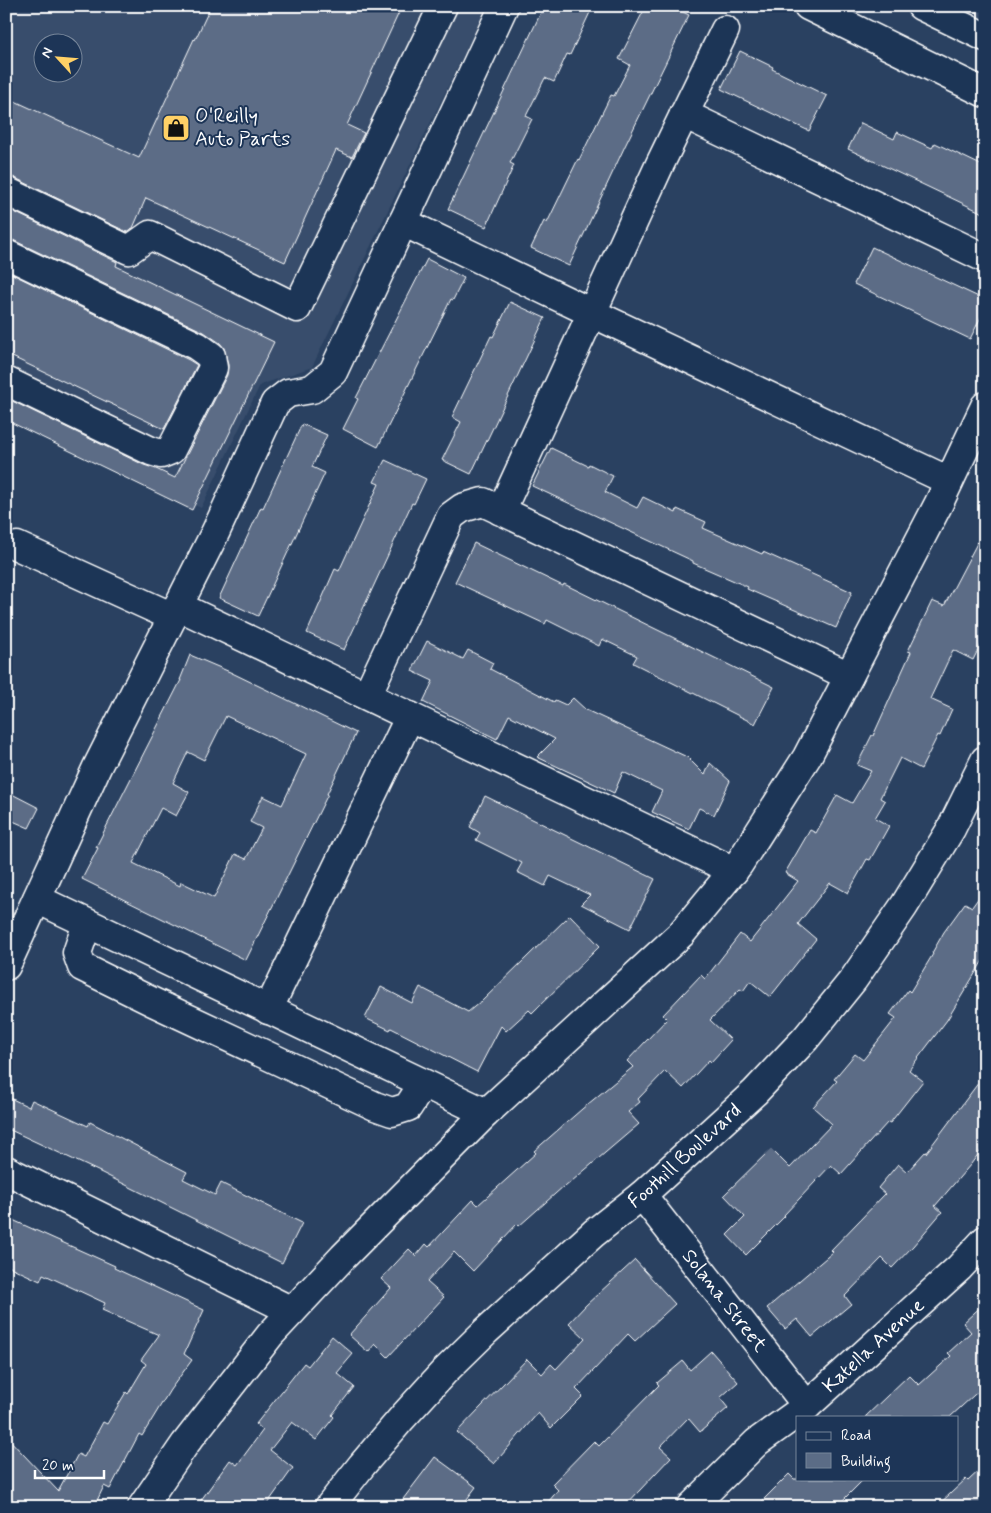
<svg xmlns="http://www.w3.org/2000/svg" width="991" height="1513" font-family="Mynerve,sans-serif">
	<rect width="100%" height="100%" fill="#2a4161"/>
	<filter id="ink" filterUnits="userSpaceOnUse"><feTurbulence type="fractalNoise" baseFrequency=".02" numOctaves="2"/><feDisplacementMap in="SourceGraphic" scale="10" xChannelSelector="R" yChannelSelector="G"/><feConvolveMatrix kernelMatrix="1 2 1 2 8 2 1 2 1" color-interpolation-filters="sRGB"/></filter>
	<g filter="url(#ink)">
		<path fill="#394e6c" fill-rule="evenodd" d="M6,6H487L312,367L260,385L201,508L6,419ZM42,42H72V72H42Z
			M956,6H985V20Z"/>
		<path fill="#5b6c86" stroke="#fff" fill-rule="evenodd" d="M211,6H402L347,125L364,133L352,157L336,150L285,262L146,198L133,228L127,232L13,177L6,176V97L139,158L194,39L195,40Z
			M544,6H593L570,55L567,54L554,82L545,78L526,116L532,119L510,163L514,165L486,227L448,209Z
			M646,6H671L689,15L625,146L569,266L531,248L544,221L547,223L578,159L579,160L611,95L614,96L630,65L619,59Z
			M740,51L773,67L772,69L827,96L809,131L721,89Z
			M861,123L894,139L897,132L932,148L935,143L985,167V214L848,149Z
			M6,208L117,262L116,266L274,342L192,510L6,420V398L144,465L156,469L175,478L227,375L228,365L224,348L220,343L204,332L13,240L6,239Z
			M872,247L985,300V309L970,339L854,284Z
			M427,259L464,278L453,300L451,299L378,447L343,429L358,399L356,398Z
			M6,271L189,360L197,365L164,429L6,354Z
			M510,302L545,318L471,474L442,460L461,422L452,417L491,336L493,337Z
			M302,424L327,435L312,467L325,473L258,616L219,598L261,507L263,508Z
			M551,448L588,466L589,464L613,476L605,492L637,508L643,497L676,513L677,509L706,522L703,528L762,554L763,552L852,592L836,628L747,589L748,587L693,563V561L532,486Z
			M385,460L426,479L414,504L412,503L344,650L307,633L335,569L339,571L379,484L374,482Z
			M985,528V636L973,660L953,650L930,699L952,709L940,736L938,735L921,769L900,758L880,798L885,801L875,818L889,826L870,860L867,859L848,893L830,883L798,924L816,939L770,997L750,981L743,991L740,989L710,1020L731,1040L711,1062L709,1060L683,1088L665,1071L638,1099L640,1102L628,1112L639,1124L565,1187L564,1186L519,1226L517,1224L473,1271L454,1252L427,1282L444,1297L388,1357L375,1344L368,1352L349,1335L391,1288L381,1279L409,1249L416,1256L426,1244L429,1247L473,1200L478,1205L536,1153L534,1151L582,1109L633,1067L627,1061L667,1019L663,1015L701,975L705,979L740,934L750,942L798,881L785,873L810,830L816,833L837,795L852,803L871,771L857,765L872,735L873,736L911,652L908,651L932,601L944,606Z
			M474,543L563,586L564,584L774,687L755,724L633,663L637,656L602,639L599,646L547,620L545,624L455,582Z
			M427,641L463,659L468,650L493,663L490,669L554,702L555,700L566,705L573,698L586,710L687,757L705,775L710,763L730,781L714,815L699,808L689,829L652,812L662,791L623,772L614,793L537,757L555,739L509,715L497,739L423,702L433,681L412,671Z
			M190,655L230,672L356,733L327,794H328L246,960L82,879L98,848L96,847L181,680H180ZM226,716L306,754L282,805L263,796L250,822L262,828L246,859L235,854L214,898L181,882L180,886L133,863L161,808L176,816L189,792L173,783L188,752L204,760Z
			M6,791L39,808L29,828L6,818Z
			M485,796L655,879L630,929L581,904L590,895L550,876L545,886L517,872L522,863L476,840L480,833L470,827Z
			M985,889V957L947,1020L909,1070L923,1081L890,1123L888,1122L841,1174L831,1165L784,1215L785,1216L746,1255L727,1235L745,1217L724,1195L771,1149L790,1168L832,1124L813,1107L837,1081L834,1079L855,1054L863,1060L896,1018L890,1014L908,990L910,992L933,954L932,953L944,932L965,903L972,907Z
			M570,915L600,946L532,1013L529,1010L506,1031L501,1026L477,1072L391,1028L390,1030L365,1018L381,987L412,1003L420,987L468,1012L480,1002H481Z
			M985,1074V1145L971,1164L935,1206L942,1212L913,1246L892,1268L882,1258L845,1296L851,1304L812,1337L797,1319L785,1329L767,1308L833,1252L831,1250L885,1194L878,1188L898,1164L907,1172L925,1152L926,1153Z
			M6,1096L29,1107L32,1100L88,1126L90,1122L187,1172L183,1179L215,1195L221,1183L302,1223L282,1263L100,1172L6,1128Z
			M6,1217L115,1266L114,1268L204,1310L184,1354L192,1360L170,1390L142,1436L139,1434L110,1489L104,1486L94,1507H20L6,1492V1436L58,1491L78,1454L84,1457L103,1422L107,1424L126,1392L128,1394L146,1364L141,1360L159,1335L102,1310L105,1303L43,1274L40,1281L6,1265Z
			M635,1260L675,1304L635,1341L628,1334L576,1389L583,1396L551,1428L538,1413L494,1464L457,1432L527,1359L542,1374L551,1364L556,1369L585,1338L569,1323L586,1305Z
			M985,1303V1385L950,1417H865L909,1375L919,1385L951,1356L948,1353L971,1332L963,1323Z
			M332,1336L353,1354L337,1373L354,1387L332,1415L334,1417L316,1440L292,1422L270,1450L293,1468L265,1507H196L230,1460L237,1465L263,1430L256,1424L304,1363L308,1366Z
			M711,1351L738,1382L720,1398L728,1408L700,1432L688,1418L660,1447L671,1457L624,1507H544L558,1490L552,1484L594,1441L599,1446L659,1385L657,1383L683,1361L690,1370Z
			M435,1457L476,1487L461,1507H397Z
			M985,1465V1507H936L966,1479L968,1481Z
			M789,1474L794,1479H864L836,1507H756Z"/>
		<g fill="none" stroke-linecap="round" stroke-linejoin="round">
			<defs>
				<g id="minor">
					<path d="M684,114L985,258"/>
					<path d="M6,191L129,250L150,235L297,308L443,6"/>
					<path d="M403,222L592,313L949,481"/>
					<path d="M6,254L197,346L211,356L213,368L171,450L161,454L151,451L6,381"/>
					<path d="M501,511L660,164L725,30"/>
					<path d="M17,546L173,617"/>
					<path d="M178,606L734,871"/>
					<path d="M367,695L451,516L462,508L483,502L849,676"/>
					<path d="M37,899L486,1113"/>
					<path d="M87,924L77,953L82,967L153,1002L375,1106L392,1112L408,1107L423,1084"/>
					<path d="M6,966L97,767L216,531L275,403L288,393L312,389L333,372L504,6"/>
					<path d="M268,1010L410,716"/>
					<path d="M6,1170L292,1311"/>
					<path id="s1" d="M642,1195L807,1406"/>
					<path d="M142,1507L185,1444L270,1335L343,1257L486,1113L681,934L739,864L807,757L939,503L985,406"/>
					<path id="s2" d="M329,1507L362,1465L402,1418L443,1373L486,1331L594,1233L642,1195L755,1092L806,1038L853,980L904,906L951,829L985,760"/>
					<path id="s3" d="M691,1507L757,1442L807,1406L959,1268L985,1240"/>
				</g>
				<path id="major" d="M808,6L985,93
					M921,6L985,37"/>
			</defs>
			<use href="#minor" stroke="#fff" stroke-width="31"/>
			<use href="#major" stroke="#fff" stroke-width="31"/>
			<use href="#minor" stroke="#1d3557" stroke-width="28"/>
			<use href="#major" stroke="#1d3557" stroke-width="28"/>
		</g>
	</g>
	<defs>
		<symbol id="shop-square" viewBox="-11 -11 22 22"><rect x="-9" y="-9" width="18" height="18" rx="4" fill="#ffd166" stroke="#1d3557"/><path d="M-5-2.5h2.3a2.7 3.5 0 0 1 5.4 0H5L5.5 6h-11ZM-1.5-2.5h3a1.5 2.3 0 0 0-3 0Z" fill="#111"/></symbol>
	</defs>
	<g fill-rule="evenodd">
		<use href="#shop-square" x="160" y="112" width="32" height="32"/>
	</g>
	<g text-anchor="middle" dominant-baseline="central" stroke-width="4" stroke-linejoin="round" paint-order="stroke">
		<g font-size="20" fill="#fff" stroke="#1d3557" text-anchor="start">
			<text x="195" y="116">O'Reilly<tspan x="195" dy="23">Auto Parts</tspan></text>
		</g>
		<g font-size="20" fill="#fff" stroke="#1d3557">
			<text stroke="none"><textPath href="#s2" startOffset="501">Foothill Boulevard</textPath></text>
			<text stroke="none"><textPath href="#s1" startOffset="134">Solana Street</textPath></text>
			<text stroke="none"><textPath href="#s3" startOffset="244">Katella Avenue</textPath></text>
		</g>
	</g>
	<rect width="991" height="1513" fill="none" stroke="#1d3557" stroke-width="25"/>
	<rect x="12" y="12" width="966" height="1488" fill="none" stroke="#fff" stroke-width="2" filter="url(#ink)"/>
	<rect x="796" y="1416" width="162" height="65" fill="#1d3557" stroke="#77869a"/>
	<rect x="806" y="1432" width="25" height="8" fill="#1d3557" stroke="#77869a"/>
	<text x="841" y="1440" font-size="15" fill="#ffffff">Road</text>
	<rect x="806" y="1453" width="25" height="15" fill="#5b6c86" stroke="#77869a"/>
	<text x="841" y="1466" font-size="15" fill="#ffffff">Building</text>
	<g transform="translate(58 58) rotate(296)"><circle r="24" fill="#1d3557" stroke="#77869a"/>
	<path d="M0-4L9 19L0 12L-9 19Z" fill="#ffd166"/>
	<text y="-8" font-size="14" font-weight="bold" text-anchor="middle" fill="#ffffff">N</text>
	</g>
	<path d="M35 1470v8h69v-8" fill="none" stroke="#ffffff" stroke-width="2.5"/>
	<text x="42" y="1470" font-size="15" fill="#ffffff" stroke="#1d3557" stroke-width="4" paint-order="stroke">20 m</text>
</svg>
